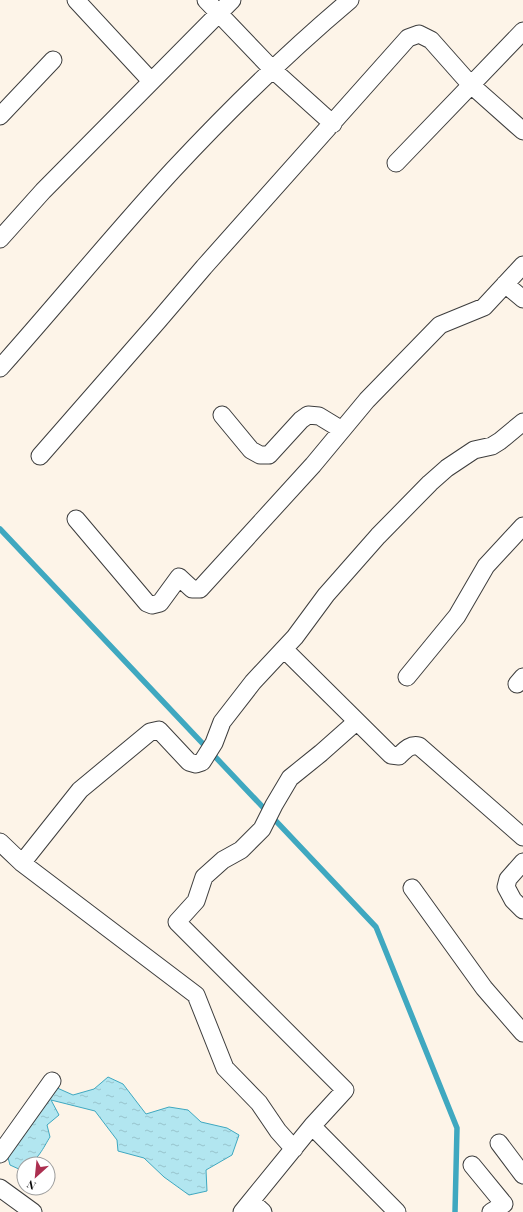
<svg xmlns="http://www.w3.org/2000/svg" width="523" height="1212" font-family="'Playfair Display',serif">
	<defs>
		<pattern id="water-ripples" width="26" height="14" patternUnits="userSpaceOnUse"><rect width="26" height="14" fill="#b2e6f0"/><path d="M2 4q2-2 4 0t4 0M15 11q2-2 4 0t4 0" fill="none" stroke="#98c4cc"/></pattern>
	</defs>
	<rect width="100%" height="100%" fill="#fdf4e8"/>
	<path fill="url(#water-ripples)" stroke="#3fa8c0" d="M108,1077L123,1084L146,1114L169,1107L188,1110L201,1122L227,1128L239,1135L232,1155L206,1170L207,1191L189,1195L164,1177L144,1158L118,1151L117,1140L95,1111L51,1100L59,1115L47,1125L50,1137C44,1146 37,1164 24,1164V1168L21,1170L10,1165L3,1139L46,1083L73,1095L94,1089Z"/>
	<g fill="none" stroke-linecap="round" stroke-linejoin="round">
		<path stroke="#3fa8c0" stroke-width="5.5" d="M0,529L376,927L457,1128L455,1212"/>
		<defs>
			<path id="street" d="M76,0L151,81
				M206,0L272,69L333,124
				M0,116L53,60
				M396,163L523,31
				M0,239L43,191L232,0
				M505,284L523,299
				M0,368C58,303 114,234 173,170C229,110 287,53 350,0
				M222,415L251,450L260,455H269L301,420L308,415L319,416L342,430
				M40,456L158,321L204,267L408,38L419,34L431,40L470,84L523,131
				M76,519L147,603L152,605L160,603L179,577L192,589H200L313,465L367,400L440,325L484,307L523,265
				M284,649L391,755L399,756C405,750 410,744 419,746L523,837
				M407,677L457,616L486,566L523,526
				M517,684L523,677
				M356,722L321,753L290,778L274,805L262,829L241,850L223,860L204,877L196,901L177,922L345,1090L312,1126L397,1212
				M0,842L22,863L196,995L225,1068L259,1103L278,1131L294,1149
				M523,862L508,879L506,887L513,900L523,910
				M22,863L80,790L150,732L159,730L189,762L196,764L202,762L214,743L222,722L253,682L295,637L326,595L378,536L430,483L447,468L474,450L492,446L500,441L523,422
				M412,888L484,988L523,1033
				M499,1143L523,1175
				M0,1154L52,1081
				M472,1165L504,1204L491,1212
				M0,1188L33,1212
				M251,1201L263,1212
				M242,1212L312,1126"/>
		</defs>
		<use href="#street" stroke="#3d3d3d" stroke-width="19"/>
		<use href="#street" stroke="#fff" stroke-width="17"/>
	</g>
	<g transform="translate(36 1176) rotate(207)"><circle r="19" fill="#ffffff" stroke="#9d9d9d"/>
	<path d="M0-3L7 15L0 10L-7 15Z" fill="#ac2f50"/>
	<text y="-6" font-size="11" font-weight="bold" text-anchor="middle" fill="#0a0a0a">N</text>
	</g>
</svg>
